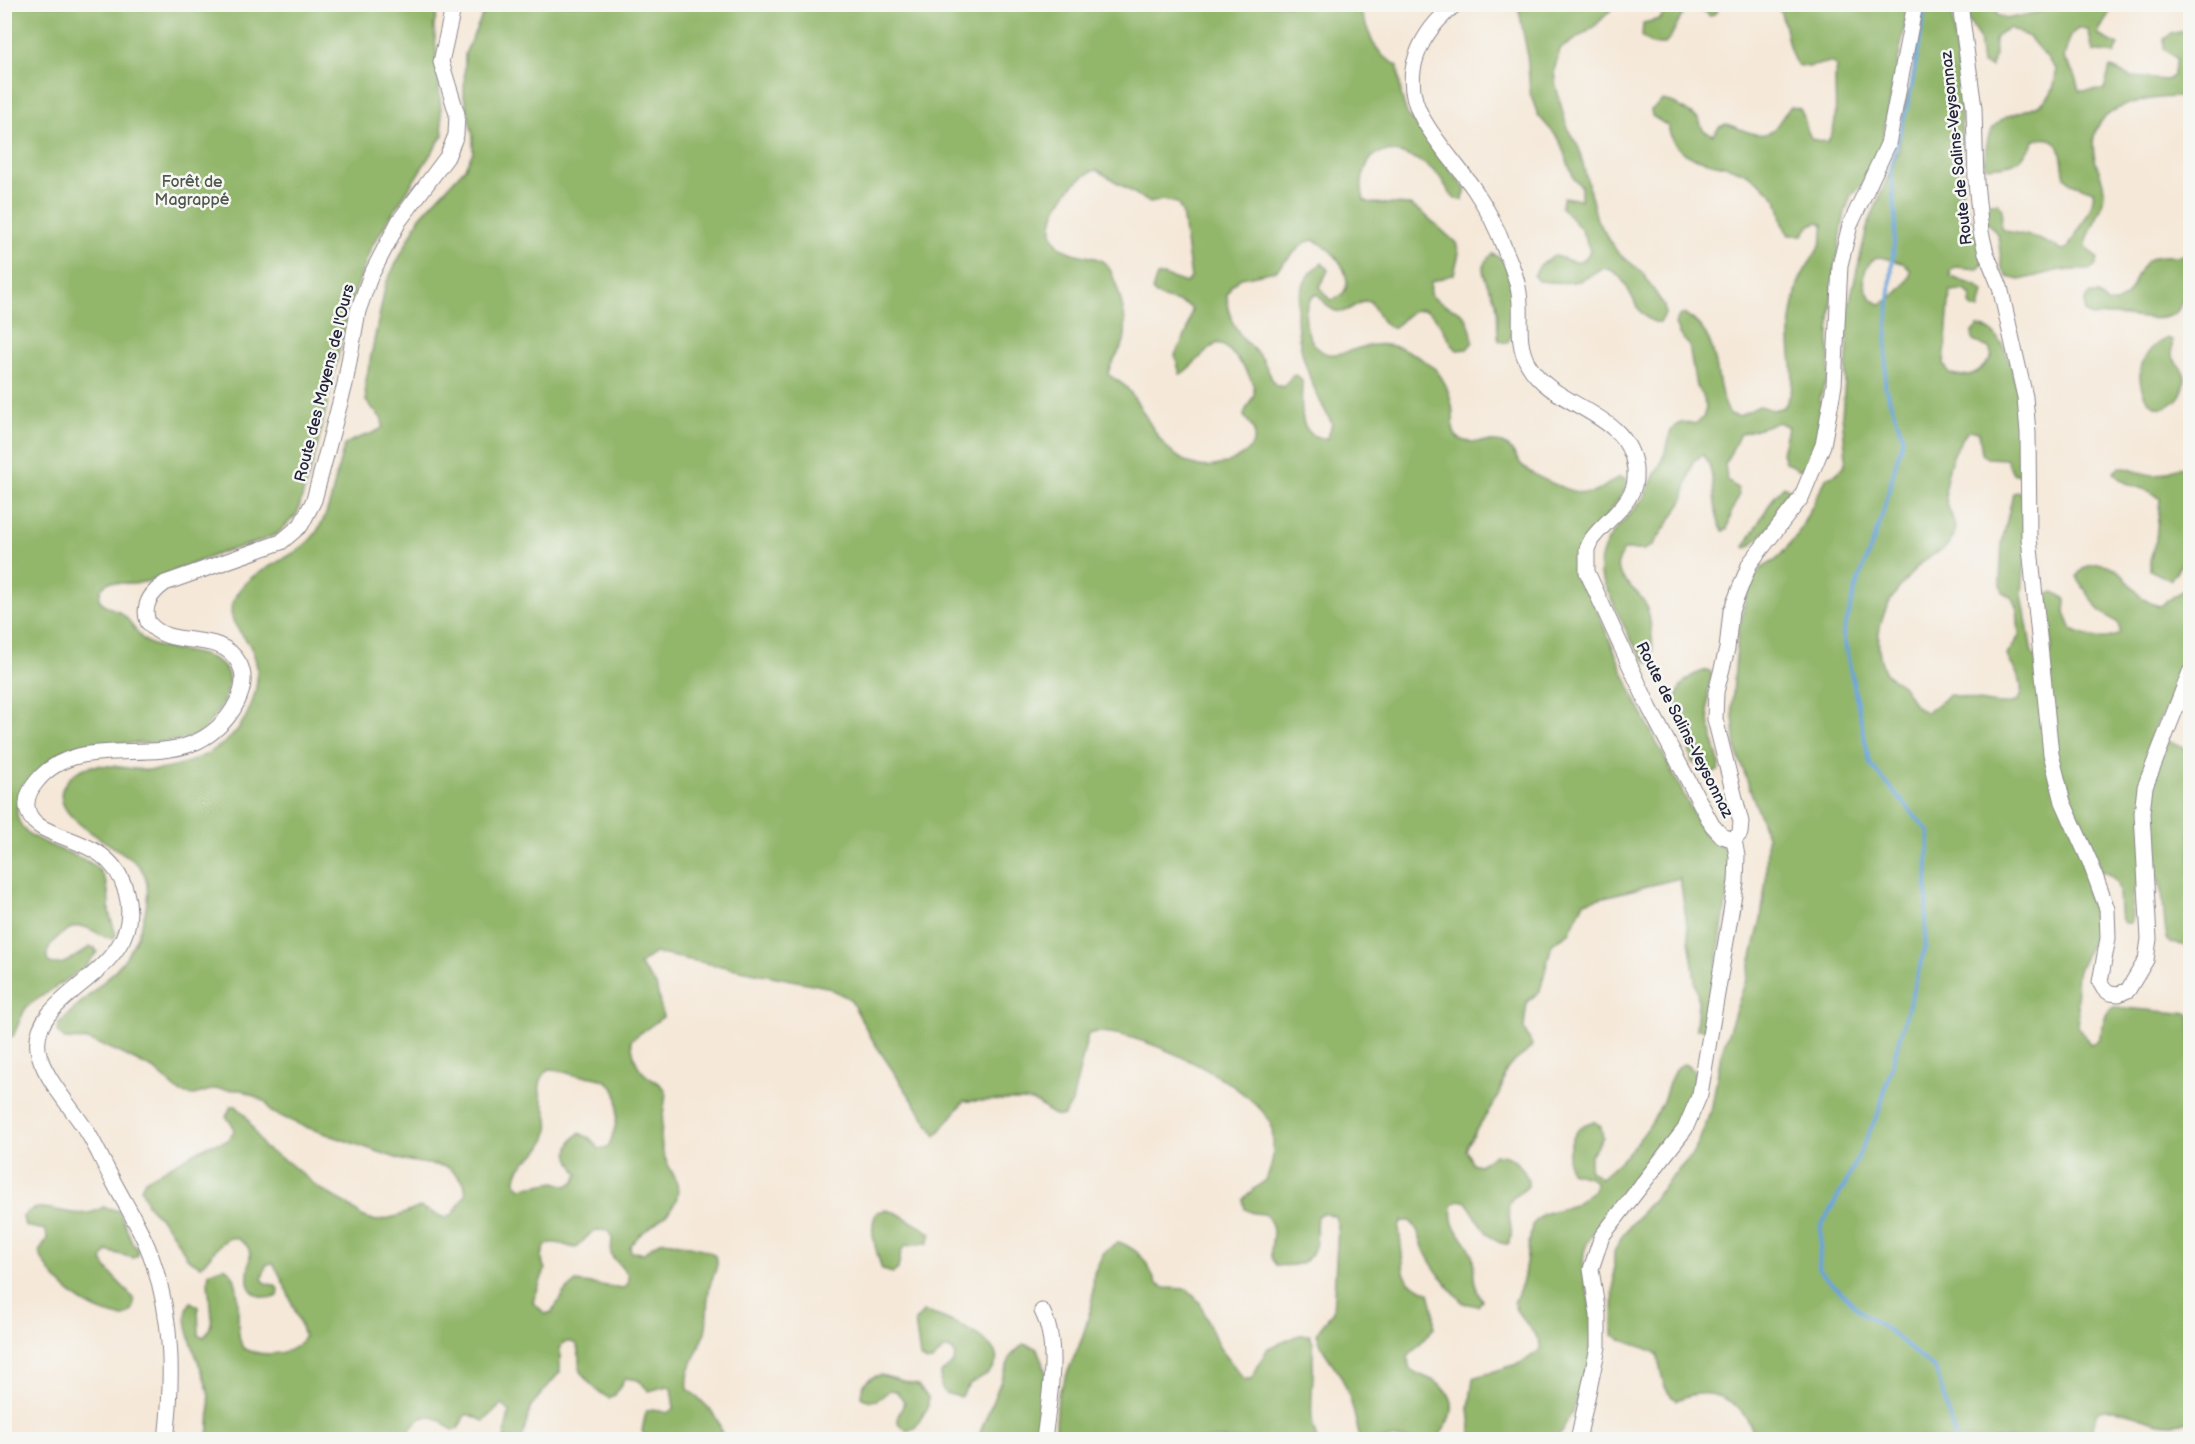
<svg xmlns="http://www.w3.org/2000/svg" width="2195" height="1444" font-family="'Balsamiq Sans',sans-serif">
	<rect width="100%" height="100%" fill="#f6f6f2"/>
	<filter id="ink" filterUnits="userSpaceOnUse"><feTurbulence type="fractalNoise" baseFrequency=".0167" numOctaves="2"/><feDisplacementMap in="SourceGraphic" scale="12" xChannelSelector="R" yChannelSelector="G"/><feConvolveMatrix kernelMatrix="1 2 1 2 8 2 1 2 1" color-interpolation-filters="sRGB"/></filter>
	<filter id="wash" filterUnits="userSpaceOnUse"><feTurbulence type="fractalNoise" baseFrequency=".008" numOctaves="4" result="noise"/><feDisplacementMap in="SourceGraphic" scale="24" xChannelSelector="R" yChannelSelector="G"/><feGaussianBlur stdDeviation="1.35" result="paint"/><feColorMatrix in="noise" values="0 0 0 0 0 0 0 0 0 0 0 0 0 0 0 0 0 1.4 0 .05"/><feComposite in="paint" operator="in"/></filter>
	<g filter="url(#wash)">
		<rect width="100%" height="100%" fill="#f5e8d8"/>
		<path fill="#92b66b" stroke="#5a6c53" stroke-width="1.5" fill-rule="evenodd" d="M2076,4L2104,5L2109,11C2108,21 2100,25 2098,35L2119,45L2114,54L2093,51L2088,30C2071,22 2068,45 2064,57L2075,76L2079,91L2104,90L2110,67L2131,77L2167,80L2173,75L2177,59L2164,49V39L2171,34L2190,29V97C2152,96 2081,102 2095,159C2098,171 2105,181 2104,194C2103,214 2088,228 2086,246L2098,259L2096,265L2089,270H2060L2020,280L2007,277L2002,268L1998,235L1985,219L1987,207L1990,203H1998L2002,208L2001,228L2006,231L2034,237L2063,250L2068,248C2076,232 2096,208 2093,191L2071,183L2065,177C2060,159 2066,132 2035,140C2020,164 2015,165 1988,167L1984,162C1986,152 1986,138 1992,129C2011,102 2056,121 2056,69L2029,37L2009,28C1983,40 2002,49 1991,67L1982,64L1979,38L1969,21L1967,5H1996L1997,15L2006,19Z
			M5,5H439L434,25L443,135L371,247L348,312L317,448L297,514L277,534L260,541L220,553L149,581L134,584L109,582L101,588L99,599C105,607 112,608 121,613C134,622 137,640 153,645C171,651 192,650 211,658C246,673 221,710 204,729C179,754 97,734 62,752C53,757 44,766 37,773C27,783 17,797 17,812C17,844 77,850 96,867C108,878 109,894 109,909C109,917 114,927 116,935L113,938C92,938 87,913 59,936C50,944 47,948 47,961C60,971 78,954 90,947L95,948L97,952L85,967L26,1007L13,1036L5,1038Z
			M487,5H1358L1373,43L1383,56L1398,66L1401,94L1407,114L1466,190L1462,200L1455,199C1448,193 1445,183 1439,176C1425,160 1385,140 1370,160C1362,172 1360,187 1364,200L1371,203L1410,205L1422,212L1456,243L1459,253L1454,274L1431,282L1430,294C1451,317 1467,298 1473,342L1467,349L1457,350C1444,339 1437,302 1414,311C1405,314 1402,323 1392,328L1383,323L1370,301C1355,299 1347,320 1330,308C1325,304 1322,298 1317,294C1296,304 1306,349 1328,354C1338,356 1349,351 1359,348C1388,338 1412,350 1434,368C1445,379 1452,398 1453,414C1454,419 1452,427 1454,432C1461,450 1491,437 1504,444C1515,450 1516,461 1525,468C1537,478 1577,496 1592,493C1603,490 1610,481 1620,477L1625,479L1627,485L1623,493L1581,551L1579,562L1583,578L1637,704L1704,834L1729,851L1730,875L1707,1029H1696L1698,1000L1680,878L1584,902L1569,933L1552,944L1540,991L1527,1002L1524,1028L1532,1045C1527,1056 1516,1057 1509,1067C1503,1073 1504,1082 1501,1089C1493,1112 1474,1126 1466,1150L1472,1163L1479,1165C1485,1162 1490,1156 1496,1155C1511,1152 1530,1173 1528,1186C1524,1191 1517,1194 1513,1198C1501,1209 1517,1228 1509,1244C1486,1245 1478,1215 1465,1201H1458L1452,1206C1449,1232 1461,1230 1470,1249C1478,1265 1468,1279 1482,1300L1478,1306L1463,1303C1450,1288 1435,1272 1426,1254C1420,1242 1420,1230 1410,1221H1402L1399,1227L1404,1273L1409,1282L1429,1293L1434,1312V1328L1408,1357L1409,1368C1417,1375 1425,1376 1434,1381C1462,1398 1454,1419 1436,1439H1360C1355,1418 1351,1395 1340,1375C1332,1361 1320,1350 1317,1333L1333,1311L1338,1227L1335,1216L1324,1213L1317,1216C1315,1226 1318,1236 1315,1246C1310,1265 1292,1267 1276,1265L1271,1258C1270,1239 1279,1230 1265,1214L1253,1213L1245,1209L1243,1200C1249,1191 1256,1189 1263,1182C1275,1169 1274,1145 1272,1129C1265,1089 1125,1021 1088,1034L1072,1102L1064,1116C1049,1118 1044,1103 1031,1101C1010,1098 986,1102 964,1101L936,1136L872,1039L850,999L827,987L655,953L639,965L656,985L663,1017L631,1040C633,1053 635,1067 647,1076C654,1082 661,1082 666,1091C665,1109 658,1134 663,1152C667,1169 683,1181 676,1200C668,1221 640,1228 630,1247L631,1252L644,1253C655,1243 661,1239 676,1243C686,1246 709,1248 715,1256C721,1264 713,1274 711,1282C705,1298 709,1316 705,1332C699,1352 685,1368 688,1389C704,1403 722,1416 722,1439H647L642,1431L646,1411L653,1409L667,1413L674,1408L671,1388L667,1386L649,1391L638,1380L625,1378L615,1395L609,1398C600,1394 582,1378 580,1368C577,1356 583,1337 563,1343L560,1349V1372L531,1406L522,1439H504L509,1412L502,1404L484,1421L470,1415H465L458,1429L454,1430C447,1428 444,1422 438,1419C419,1411 412,1425 406,1439H208C209,1422 212,1404 207,1387C203,1368 175,1318 191,1302L198,1307L199,1335L204,1337C221,1318 204,1295 209,1273L224,1267C248,1279 231,1325 243,1348C261,1357 293,1357 304,1337C302,1327 279,1268 272,1263L266,1265L262,1279L267,1284L275,1285L279,1291L278,1296C272,1299 267,1298 260,1296C232,1286 264,1252 241,1241C237,1238 232,1237 228,1239C217,1244 210,1258 201,1266L189,1260L168,1227L147,1204L141,1188L145,1180L209,1145L226,1141L233,1134L234,1127L226,1117L231,1106H236L246,1116L264,1148L289,1163L320,1189L347,1204L362,1216L376,1221L398,1216L420,1207L445,1218L453,1214L466,1194L464,1182L448,1167L402,1160L303,1126L271,1112L266,1102L242,1090L214,1089L194,1095L181,1093L155,1070L114,1050L88,1040L65,1039L58,1033L59,1024C77,1004 113,977 126,957C140,935 158,891 140,867C123,846 43,818 65,784C86,752 122,771 153,770C177,770 213,754 231,737C253,715 266,674 250,646C241,631 226,621 233,602C245,567 294,563 315,534C335,506 333,476 345,445C358,435 371,437 383,427L382,419L366,401L365,385L386,283L420,217L465,168L473,152V136L464,96L465,54ZM1097,170L1150,203L1163,200L1177,203L1182,212L1191,278L1186,283L1163,275L1157,276L1152,290C1162,303 1181,298 1192,309L1187,332L1175,355L1180,374C1188,372 1203,351 1218,343C1231,348 1257,379 1254,394C1252,402 1245,407 1244,416C1247,421 1253,426 1254,431C1259,456 1217,470 1199,466C1158,457 1150,415 1126,387C1121,382 1114,379 1108,374C1110,361 1120,353 1124,341C1129,322 1119,292 1112,274C1104,253 1087,259 1070,252C1040,240 1053,210 1068,191C1074,183 1087,172 1097,170ZM1312,240C1337,247 1366,292 1330,300L1320,287L1328,270L1322,263C1272,297 1309,384 1332,423L1328,438C1295,440 1302,402 1302,381L1297,375L1292,376L1284,387L1275,385L1262,358L1242,338L1233,323L1228,308L1227,295L1231,286L1241,278L1275,271L1304,243ZM548,1069C559,1069 565,1073 575,1075C587,1077 602,1076 611,1085C624,1098 615,1133 608,1147L599,1149L590,1138L579,1133C563,1147 567,1158 578,1174L575,1181L567,1186L555,1182L521,1188L516,1183C515,1157 544,1160 548,1130C552,1105 527,1093 548,1069ZM600,1230L608,1231L612,1238L611,1255L628,1275V1284L623,1288L576,1282L564,1292L552,1312L545,1314L533,1302L545,1269C540,1260 541,1241 556,1243C563,1244 569,1247 576,1248L591,1233Z
			M1518,5H1616L1593,28L1560,49L1554,71L1556,86L1567,128L1579,148L1597,220L1617,252L1643,273L1664,306L1665,314L1660,323C1631,320 1633,277 1608,269C1598,266 1592,276 1584,279C1570,285 1552,282 1538,281L1534,276L1540,265L1554,256C1567,257 1582,273 1590,250L1581,229L1561,207L1564,197L1581,200V186L1574,179L1559,139L1538,115L1530,93L1527,52Z
			M1668,5V4L1720,5L1717,12L1710,16L1697,7C1677,9 1678,32 1665,44H1652L1642,37L1643,23L1660,19Z
			M1777,5H1909L1879,157L1862,185L1851,195L1845,212L1834,273L1829,333V375L1819,399L1827,411L1808,465L1800,470L1785,462L1782,453L1788,427L1779,422L1740,434L1725,464L1727,480L1738,489L1739,496L1732,510L1727,530L1723,531C1710,515 1718,468 1703,455L1693,461L1682,503L1653,545L1644,550H1623L1617,566C1624,587 1636,587 1645,603C1650,613 1656,653 1650,663C1634,657 1610,593 1600,575C1597,542 1622,524 1641,501C1649,491 1653,476 1660,465C1668,454 1665,436 1674,427C1680,421 1688,422 1695,424L1703,418L1706,408L1703,395L1696,387L1689,345L1679,334L1675,324L1679,316L1685,314C1726,339 1710,381 1730,414L1739,416L1759,406L1773,410L1784,407C1800,383 1789,361 1790,334C1790,319 1794,303 1797,288C1802,265 1827,249 1823,224L1818,222L1810,225L1803,235H1789C1781,225 1782,216 1779,205C1775,194 1762,185 1753,178C1722,156 1676,171 1668,126L1652,116L1651,110L1663,100L1674,103L1699,119L1703,130L1713,135L1719,127L1726,124C1739,127 1760,142 1773,130C1779,124 1783,114 1791,107L1800,109C1807,119 1804,129 1812,139L1827,142C1842,123 1832,90 1836,66L1830,62L1809,67L1797,65C1785,47 1788,23 1777,5Z
			M1921,5H1951L1961,96L1962,194L1985,262L1978,269L1955,267L1950,271L1951,277L1977,286L1983,292L1979,309H1974L1970,305L1971,296L1965,290L1950,291L1944,364L1949,373C1968,380 1981,373 1992,356L1989,348L1973,341L1972,332L1978,326C2023,333 2022,441 2023,476L2013,473L2006,459L1987,458L1982,454L1979,432L1969,430C1954,447 1941,480 1947,503C1949,513 1957,523 1954,534C1951,548 1935,553 1924,560C1917,566 1911,574 1905,581C1882,607 1870,639 1886,674L1902,685L1915,705L1926,713L1949,695C1964,694 2026,722 2021,685C2019,673 2010,665 2007,655L2019,636L2017,607L2013,599L2003,592L2000,581L2002,543L2013,493L2019,492L2024,495L2026,543L2022,595L2032,653L2037,657L2048,655L2052,649L2047,595L2054,592L2066,599L2065,613L2072,630C2087,637 2105,643 2120,633L2119,624L2099,610L2079,581L2077,576C2086,561 2104,560 2118,571C2133,583 2138,602 2160,606L2190,585C2190,617 2188,647 2180,679C2176,696 2162,713 2154,729L2157,737L2190,750V946L2170,943C2162,934 2166,898 2159,880L2153,877L2140,879L2134,891L2131,923H2124C2113,908 2130,880 2101,871C2067,890 2104,907 2096,932C2092,948 2080,959 2077,975C2074,992 2081,1009 2078,1026L2090,1044L2098,1041C2105,1029 2100,1016 2114,1007L2190,1014V1421C2152,1433 2131,1404 2099,1411C2094,1420 2090,1430 2095,1439H1759L1755,1437C1744,1401 1713,1384 1677,1400C1661,1393 1662,1370 1657,1354C1644,1345 1627,1345 1613,1335L1614,1252L1623,1234L1694,1152L1704,1129L1712,1106L1721,1054L1747,977L1761,919L1766,879L1767,836L1736,750L1732,704L1738,634L1747,592L1753,577L1762,568L1776,560L1796,537L1827,477L1836,474L1844,466L1846,458L1842,415L1848,347L1845,321L1867,228L1899,149L1903,108L1911,84ZM1880,257L1903,263L1911,271C1909,284 1892,299 1880,304C1861,297 1857,262 1880,257Z
			M2190,253V284C2181,291 2184,310 2172,315C2152,325 2116,310 2093,317L2085,312V300L2090,294H2098L2107,303C2132,307 2133,274 2146,262C2159,250 2176,261 2190,253Z
			M1493,254L1504,260C1511,282 1523,322 1507,343L1499,341C1496,329 1499,316 1496,303C1492,286 1471,269 1493,254Z
			M2168,338L2172,340C2173,345 2171,349 2172,354C2174,364 2184,366 2185,378C2185,387 2181,397 2174,402C2145,427 2118,358 2168,338Z
			M2120,467C2131,469 2143,474 2154,475C2169,476 2175,461 2190,471V552L2170,580L2150,570V560L2156,540L2160,499C2146,484 2125,490 2114,472Z
			M1784,486L1796,494L1770,527L1748,548L1744,547L1775,495Z
			M1707,670L1711,672C1713,681 1708,686 1708,695C1706,719 1714,744 1720,766L1718,771L1710,774L1692,762C1685,725 1655,684 1707,670Z
			M1684,1064L1695,1071C1700,1112 1641,1181 1614,1211C1603,1222 1592,1230 1586,1246C1578,1266 1590,1297 1592,1319C1595,1360 1580,1405 1556,1439H1472L1469,1408L1473,1378L1523,1362L1541,1349L1539,1340L1516,1310L1514,1303L1523,1281L1532,1225L1543,1214L1574,1205L1594,1190L1595,1182L1590,1177L1570,1172C1564,1155 1573,1122 1595,1122L1601,1127L1603,1137L1590,1156V1170L1601,1178C1625,1158 1649,1131 1662,1103C1668,1091 1670,1068 1684,1064Z
			M103,1207L119,1211L132,1242L138,1249V1255L133,1258L107,1251L102,1260C109,1276 125,1286 134,1300L133,1310L124,1317C89,1314 52,1284 39,1252L47,1239L46,1230L25,1226L23,1217C41,1193 75,1227 103,1207Z
			M885,1210L897,1213L931,1233L928,1243L905,1246L901,1252L898,1269L893,1273L882,1270C877,1252 867,1229 877,1212Z
			M1119,1242C1141,1251 1148,1262 1156,1284L1165,1288L1187,1289L1200,1303L1219,1347L1244,1379H1251L1268,1348L1300,1335H1309C1316,1345 1312,1351 1313,1363C1314,1388 1307,1416 1317,1439H1055L1058,1395L1083,1336L1092,1304L1094,1273L1104,1252Z
			M923,1312C940,1314 1003,1341 996,1362C991,1377 977,1376 968,1386C964,1390 965,1393 960,1397L945,1393L940,1386L941,1373L954,1362L955,1354L951,1349H944L932,1361H926L920,1357L915,1321Z
			M1023,1344L1037,1348L1047,1376L1040,1439L977,1440L1011,1356Z
			M881,1375L917,1385L928,1397V1407L915,1428L907,1431L898,1423V1416L905,1402L896,1391L890,1390C879,1399 875,1405 861,1397C861,1384 868,1377 881,1375Z"/>
		<g fill="none" stroke-linecap="round" stroke-linejoin="round">
			<path stroke="#6aa4da" stroke-width="4" d="M1926,4L1909,100L1890,168L1896,217L1887,326L1885,387L1903,437L1880,523L1856,587L1843,634L1870,764L1929,832L1925,948L1879,1111L1846,1183L1821,1226L1819,1270L1861,1312L1892,1333L1936,1370L1956,1440"/>
		</g>
	</g>
	<g filter="url(#ink)">
		<g fill="none" stroke-linecap="round" stroke-linejoin="round">
			<defs>
				<path id="minor" d="M1456,4C1420,32 1398,75 1423,119C1437,144 1458,166 1474,189C1487,208 1497,228 1505,250C1511,264 1517,278 1519,293C1523,318 1515,341 1528,364C1553,409 1629,410 1635,469C1635,476 1636,484 1632,491C1624,510 1603,523 1591,540L1587,549V572L1650,709L1712,825L1722,836L1734,840
					M1960,4L1974,108L1976,182L1981,232L1986,253L2000,287L2025,397L2028,433L2029,538L2051,754L2063,802L2090,862L2107,909L2108,938L2100,982L2104,989L2110,993L2119,994L2128,990L2146,960L2149,939L2142,813L2145,787L2190,672
					M1734,840L1740,833L1741,822L1715,719L1716,692L1727,649L1731,611L1750,563L1801,498L1823,445L1834,385L1840,265L1850,225L1888,144L1915,4
					M1042,1311C1061,1347 1048,1402 1044,1440
					M166,1440C173,1379 173,1320 153,1262C144,1233 126,1206 112,1179C104,1164 97,1148 88,1133C74,1110 41,1075 38,1049C30,990 149,973 126,892C109,828 32,846 27,807C26,797 31,788 37,781C75,735 142,762 191,744C210,737 228,721 237,702C243,690 246,676 239,663C219,627 170,652 148,622C142,605 151,593 165,583L281,542L301,525L314,500L345,384L358,311L370,277L399,221L447,157L456,135L457,114L441,62L454,4
					M1578,1440L1598,1347V1315L1591,1269L1602,1236L1685,1129L1700,1094L1736,882L1737,856L1734,840"/>
			</defs>
			<use href="#minor" stroke="#8c858a" stroke-width="17"/>
			<use href="#minor" stroke="#fff" stroke-width="15"/>
		</g>
	</g>
	<g text-anchor="middle" dominant-baseline="central" stroke-width="5" stroke-linejoin="round" paint-order="stroke">
		<g font-size="16" fill="#22223b" stroke="#f6f6f2">
			<text transform="translate(1957 148) rotate(-96)">Route de Salins-Veysonnaz</text>
			<text transform="translate(325 383) rotate(-76)">Route des Mayens de l'Ours</text>
			<text transform="translate(1684 730) rotate(63)">Route de Salins-Veysonnaz</text>
		</g>
		<g font-size="16" fill="#4f584e" stroke="#f6f6f2">
			<text x="192" y="182">Forêt de<tspan x="192" dy="18">Magrappé</tspan></text>
		</g>
	</g>
	<rect width="2195" height="1444" fill="none" stroke="#f6f6f2" stroke-width="24"/>
</svg>
